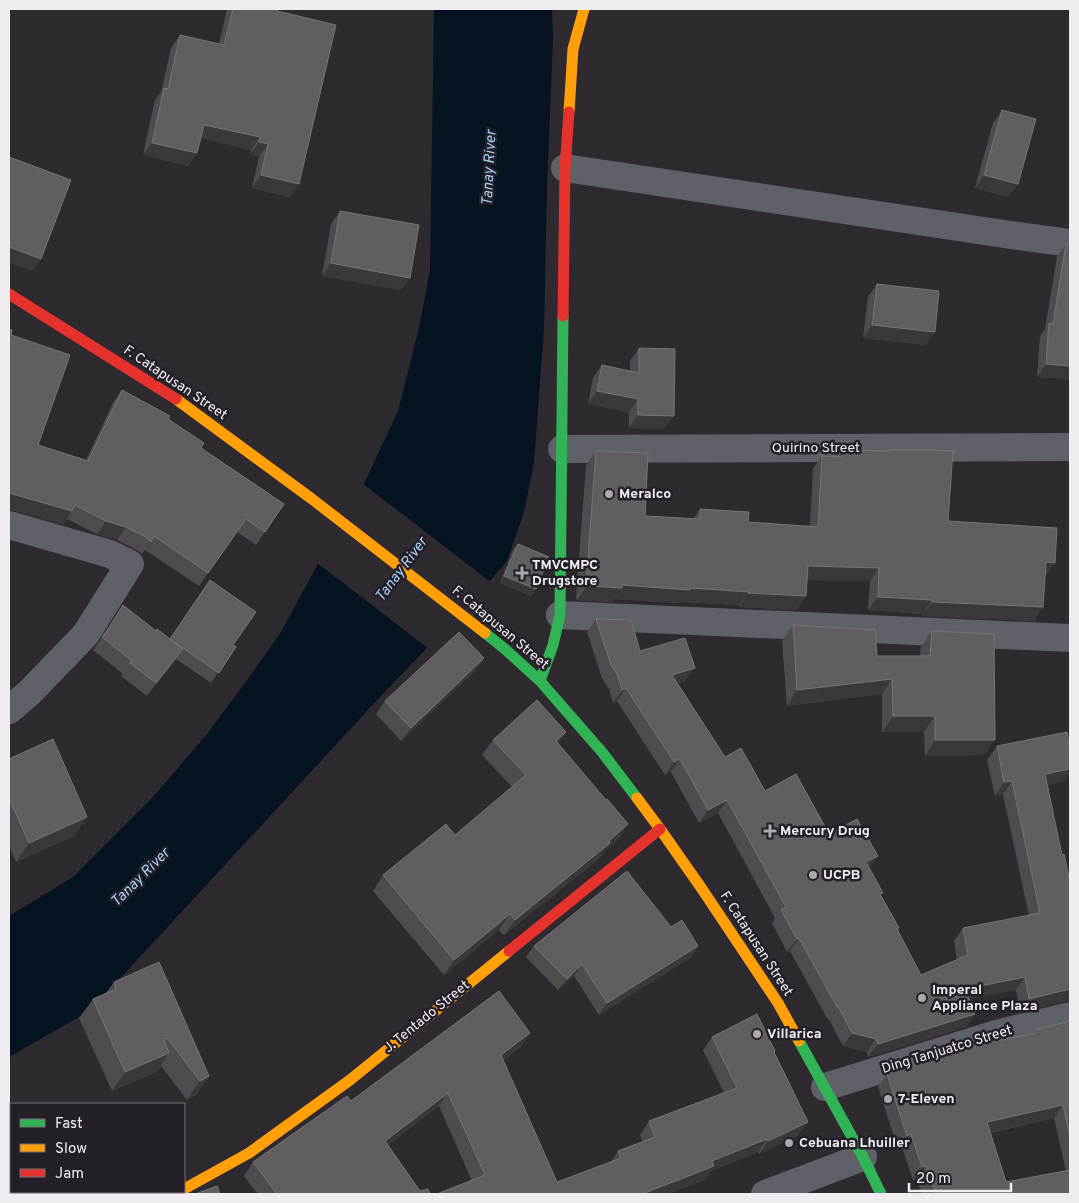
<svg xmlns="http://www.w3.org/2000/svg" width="1079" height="1203" font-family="Overpass,sans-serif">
	<rect width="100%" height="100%" fill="#2e2a30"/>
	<path fill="#061320" d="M434,9H552L553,38L547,187L544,329L534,463L524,512L507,561L484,588L380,697L91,1010L9,1057V916L73,877L153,797L207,734L248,679L281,632L326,549L363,486L398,411L419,328L430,270Z"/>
	<path fill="#2e2a30" d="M362,483L492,583L429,649L316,562Z"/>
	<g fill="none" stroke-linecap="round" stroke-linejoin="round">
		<path stroke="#5e6168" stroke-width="28" d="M565,168L1011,235L1070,243
			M562,449L1070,447
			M9,525L110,554L130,564L86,634L29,693L9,710
			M560,615L1070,638
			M825,1087L996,1034L1070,1016
			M765,1194L863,1157"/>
		<path stroke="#30b455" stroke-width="11" d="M485,633L506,650L540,681L602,752L637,798
			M540,681L553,645L560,615L563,316
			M799,1041L863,1157L881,1194"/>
		<path stroke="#ff9f0a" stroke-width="11" d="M569,112L573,49L584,9
			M176,399L312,499L485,633
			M637,798L660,829L702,889L778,1003L799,1041
			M184,1189L249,1153L350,1080L509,951"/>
		<path stroke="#e5322d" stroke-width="11" d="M9,294L176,399
			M563,316L565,168L569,112
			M509,951L660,829"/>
	</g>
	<path fill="#504c4e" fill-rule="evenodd" d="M227,9H277V11L290,197L252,188L259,157L250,154L251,150L201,138L197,153L188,166L143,155L155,100L161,92L171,48L180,35L219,44Z
		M1002,110L1018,184L1008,197L975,188L993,123Z
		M340,211L401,290L322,276L331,224Z
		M1066,244L1070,379L1037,377L1040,336L1045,329L1057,257Z
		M877,284L926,345L863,338L868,297Z
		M9,329L38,445L86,460L113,403L122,390L168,419L201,448L284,504L256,545L237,532L199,586L145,550L142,554L137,550L117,540L97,534L67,519L63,524L9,509Z
		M639,348L664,429L629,428V412L588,404L593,378L602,365L630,371V361Z
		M843,450L888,451L889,450L948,521L1045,576L1043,607L1034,621L922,616L923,614L868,610L870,581L807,580L797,610L739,607V605L682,602L680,603L614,599L612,602L577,600L576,598L586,465L596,451L645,516L693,519L700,509L748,522L810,526L813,469L822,456L838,457Z
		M518,544L536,589L531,596L500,583L513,550Z
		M123,605L156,631L169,639L233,645L236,647L211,683L176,659L147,696L121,676L123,674L93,650L105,633Z
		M596,619L640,651L685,681L677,683L725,757L765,791L829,834L869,868L881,896L899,928L897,930L921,975L957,960L954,941L963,928L1029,916L1003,794L995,796L987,760L997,746L1065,781L1047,785L1067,1001L1020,1012L1016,990L969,999L975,1014L966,1027L868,1057L867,1052L843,1046L829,1019L828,1020L790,951L787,952L772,923L775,918L718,813L699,823L671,772L665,775L617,701L613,703L609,689L602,678L587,632Z
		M793,625L877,656H920L921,647L932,631L984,755L925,756L924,732H882V694L787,706L782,641Z
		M484,658L475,671L401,741L376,714L385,701Z
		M493,740L558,743L618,840L605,850L600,858L504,935L499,930L444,975L373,891L383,875L455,835L512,787L482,755Z
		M9,759L87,817L74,836L16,862L9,846Z
		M671,927L698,946L690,958L599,1015L574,976L558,990L526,957L534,946Z
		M114,982L209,1076L196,1095L187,1100L161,1066L156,1072L112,1091L79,1018L93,999L106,993Z
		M1070,1021V1194H922L917,1179L913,1180L902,1147L898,1149L878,1087L887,1074L1033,1033L1035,1030ZM1054,1118L1066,1171L1006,1182L990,1133Z
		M712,1037L774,1052L808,1122L798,1135L759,1154L758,1152L711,1171L705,1180L667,1194H437L472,1181L439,1106L388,1145L420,1191L430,1194H258L244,1176L253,1162L351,1101L521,1047L503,1060L557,1182L611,1162L618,1151L643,1142L640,1135L649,1121L724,1093L703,1050Z"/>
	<path fill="#3b373b" d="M204,125L260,137L251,150L195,137Z
		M259,142L268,144L259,157L250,154Z
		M152,143L197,153L188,166L143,155Z
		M261,175L299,184L290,197L252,188Z
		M984,175L1018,184L1008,197L975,188Z
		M9,247L41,259L32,271L9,263Z
		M331,263L410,278L401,290L322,276Z
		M872,325L935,332L926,345L863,338Z
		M1046,364L1070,366V379L1037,377Z
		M597,391L638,399L629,412L588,404Z
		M638,415L674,416L664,429L629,428Z
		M9,493L72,511L63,524L11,510L9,509Z
		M106,521L126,527L117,540L97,534Z
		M1046,562L1055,563L1046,576Z
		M808,566L879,568L870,581L798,580Z
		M504,576L536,589L531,596L500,583Z
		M621,585L690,588L749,592L739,605L682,602L680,603L614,599L612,602L577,600L587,586Z
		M748,593L806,596L797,610L739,607Z
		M878,597L932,600L923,614L868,610Z
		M932,602L1043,607L1034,621L922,616Z
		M183,649L174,662L147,696L156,683Z
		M484,658L475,671L401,741L411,728Z
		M695,668L685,681L663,688L672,675Z
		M892,679L882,694L787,706L797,690Z
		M626,688L617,701L613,703L622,690Z
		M893,716H935L924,732H882Z
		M566,732L556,748V741Z
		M935,740H995L984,755L925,756Z
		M680,759L671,772L665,775L674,762Z
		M1070,769V774L1065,781L1036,787L1045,774Z
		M1012,781L1003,794L995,796L1004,782Z
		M727,800L718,813L699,823L708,810Z
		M87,817L74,836L16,862L29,843Z
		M628,824L618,840L605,850L600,858L504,935L515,920Z
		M878,856L868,869L866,862Z
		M510,914L499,930L444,975L454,960Z
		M799,938L790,951L787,952L797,939Z
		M698,946L690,958L599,1015L607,1003Z
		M582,964L574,976L558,990L567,979Z
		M1025,977L1016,990L956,1002L965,989Z
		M1070,989V1001H1067L1020,1012L1029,999Z
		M975,1014L966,1027L868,1057L878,1044Z
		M530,1033L521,1047L491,1069L501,1055Z
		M852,1033L876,1039L867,1052L843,1046Z
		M169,1053L156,1072L112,1091L125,1072Z
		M209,1076L196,1095L187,1100L200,1081Z
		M448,1093L439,1106L376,1154L385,1141Z
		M1063,1105L1054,1118L978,1135L987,1122Z
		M808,1122L798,1135L759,1154L768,1141Z
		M911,1134L902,1147L898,1149L907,1136Z
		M767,1139L758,1152L711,1171L705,1180L667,1194H642L712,1161Z
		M926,1166L917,1179L913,1180L922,1167Z"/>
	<path fill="#615d60" stroke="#787477" d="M233,9H277V11L336,25L299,184L261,175L268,144L259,142L260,137L204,125L197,153L152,143L164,88L168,89L180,35L224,45Z
		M1002,110L1036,119L1018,184L984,175Z
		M9,157L71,180L41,259L9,247Z
		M340,211L419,225L410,278L331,263Z
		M1066,244H1070V366L1046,364L1049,323L1053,324Z
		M877,284L939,291L935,332L872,325Z
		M9,329L12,330L11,335L70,355L38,445L88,461L122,390L170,416L168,419L204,443L201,448L284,504L265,532L246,519L208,573L154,536L151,542L146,537L126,527L106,521L75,505L72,511L9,493Z
		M639,348L675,349L674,416L638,415V399L597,391L602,365L639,373Z
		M843,450L889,451V450H931L953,451L948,521L1057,528L1055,563L1046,562L1043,607L932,602V600L878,597L879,568L808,566L806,596L748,593L749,592L690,588V590L621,585L622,588L587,586L586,585L596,451L648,453L645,516L700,519V509L749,512L748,522L818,527L822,456L843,457Z
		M518,544L549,557L536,589L504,576Z
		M210,580L256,612L233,645L236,647L219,673L170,639Z
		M123,605L156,631L157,629L183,649L156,683L130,663L132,661L102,637L108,629Z
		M596,619L631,620L640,651L685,638L695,668L672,675L725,757L741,748L765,791L796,774L829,834L857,819L878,856L866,862L883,893L880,894L899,928L897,929L921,975L968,955L963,928L1040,913L1012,781L1004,782L997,746L1067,732L1070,750V769L1045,774L1062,855L1064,854L1070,882V989L1029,999L1025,977L965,989L975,1014L878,1044L876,1039L852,1033L838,1006L837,1007L799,938L797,939L781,910L786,907L727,800L708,810L680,759L674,762L626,688L622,690L618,676L611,665Z
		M793,625L875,630L877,656H930L932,631L994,634L995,740H935V716H893L892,679L797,690Z
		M459,632L484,658L411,728L385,701Z
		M537,700L566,732L556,741L606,800L607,799L628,824L609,841L610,843L515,920L510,914L454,960L383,875L446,824L455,835L526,775L493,740Z
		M53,739L87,817L29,843L9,798V759Z
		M627,871L671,927L682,920L698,946L607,1003L582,964L567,979L534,946Z
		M159,962L209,1076L200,1081L167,1038L164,1040L169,1053L125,1072L93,999L116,989L114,982Z
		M499,991L530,1033L501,1055L557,1182L621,1158L618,1151L655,1137L649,1121L737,1088L712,1037L757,1014L775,1051L774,1052L808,1122L768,1141L767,1139L712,1161L714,1166L642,1194H437L485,1175L448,1093L385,1141L420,1191L428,1189L430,1194H277L253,1162L347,1096L351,1101Z
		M1070,1021V1137L1063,1105L987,1122L1006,1182L1070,1170V1194H936L926,1166L922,1167L911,1134L907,1136L887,1074L987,1043L1036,1033L1035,1030Z
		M9,1130L11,1136V1192H32L33,1194H9Z
		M217,1186L220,1194H195Z"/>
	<g fill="#ada8ae" stroke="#251f28" stroke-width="2">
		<circle cx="609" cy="494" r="5"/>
		<path d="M519.5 565.5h5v5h5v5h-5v5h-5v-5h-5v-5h5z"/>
		<path d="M767.5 823.5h5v5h5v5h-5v5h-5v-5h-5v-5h5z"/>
		<circle cx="813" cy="875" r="5"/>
		<circle cx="922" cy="998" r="5"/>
		<circle cx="757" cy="1034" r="5"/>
		<circle cx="888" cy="1099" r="5"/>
		<circle cx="789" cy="1143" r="5"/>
	</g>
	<g text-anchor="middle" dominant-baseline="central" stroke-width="5" stroke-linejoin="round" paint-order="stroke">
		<g font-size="14" fill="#f1ecf2" stroke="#251f28">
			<text transform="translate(175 383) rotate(34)">F. Catapusan Street</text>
			<text x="816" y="448">Quirino Street</text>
			<text transform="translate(500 628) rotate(40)">F. Catapusan Street</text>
			<text transform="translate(756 944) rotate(57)">F. Catapusan Street</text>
			<text transform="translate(427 1017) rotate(-39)">J. Tentado Street</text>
			<text transform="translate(947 1050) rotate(-17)">Ding Tanjuatco Street</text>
		</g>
		<g font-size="14" font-weight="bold" fill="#f1ecf2" stroke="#251f28" text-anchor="start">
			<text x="619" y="494">Meralco</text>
			<text x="532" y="565">TMVCMPC<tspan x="532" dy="16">Drugstore</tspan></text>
			<text x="780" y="831">Mercury Drug</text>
			<text x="823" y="875">UCPB</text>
			<text x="932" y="990">Imperal<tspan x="932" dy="16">Appliance Plaza</tspan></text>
			<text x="767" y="1034">Villarica</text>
			<text x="898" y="1099">7-Eleven</text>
			<text x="799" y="1143">Cebuana Lhuiller</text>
		</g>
		<g font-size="15" font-style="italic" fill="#a5d2f8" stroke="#251f28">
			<text transform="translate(490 168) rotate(-87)">Tanay River</text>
			<text transform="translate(402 570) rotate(-53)">Tanay River</text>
			<text transform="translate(141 878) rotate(-45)">Tanay River</text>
		</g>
	</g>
	<rect width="1079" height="1203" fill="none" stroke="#f1ecf2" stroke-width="20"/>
	<rect x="10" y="1103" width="175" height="90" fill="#251f28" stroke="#777179"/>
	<rect x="20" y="1119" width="25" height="8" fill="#30b455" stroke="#777179"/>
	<text x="55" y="1128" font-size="15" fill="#f1ecf2">Fast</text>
	<rect x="20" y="1144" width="25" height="8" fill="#ff9f0a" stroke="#777179"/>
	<text x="55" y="1153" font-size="15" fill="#f1ecf2">Slow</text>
	<rect x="20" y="1169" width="25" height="8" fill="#e5322d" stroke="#777179"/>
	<text x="55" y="1178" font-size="15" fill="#f1ecf2">Jam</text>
	<path d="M909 1183v8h102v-8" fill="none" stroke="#f1ecf2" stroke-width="2.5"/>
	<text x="916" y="1183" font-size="15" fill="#f1ecf2" stroke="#251f28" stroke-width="4" paint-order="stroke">20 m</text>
</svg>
